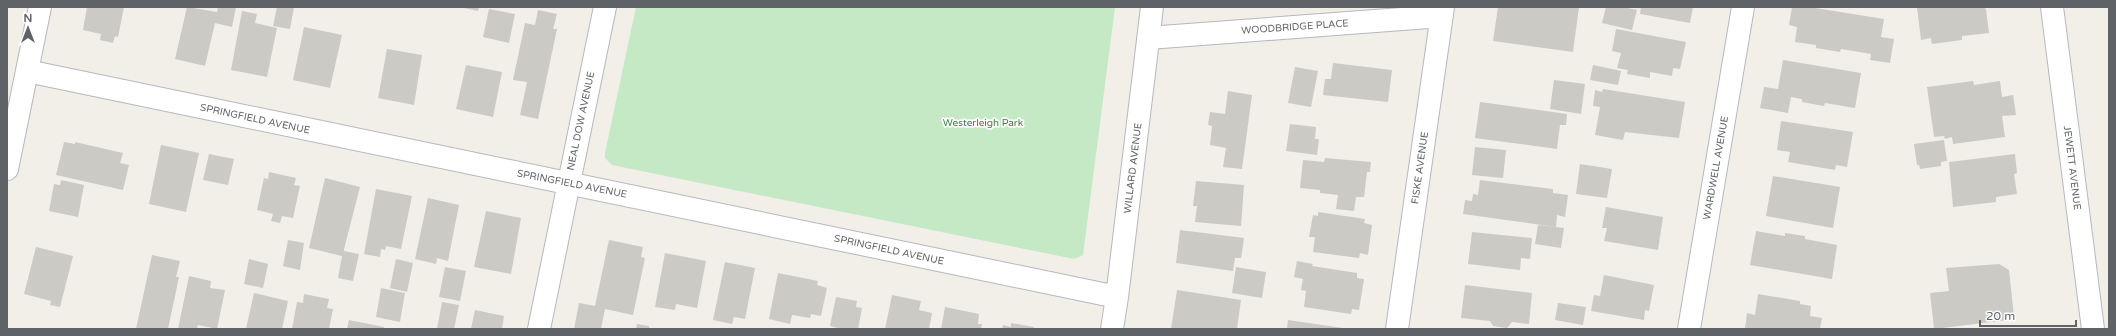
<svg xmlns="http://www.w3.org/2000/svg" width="2116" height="336" font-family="'Varela Round',sans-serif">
	<rect width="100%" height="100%" fill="#f1efe8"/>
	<path fill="#c5e8c5" d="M636,7H1115L1083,255L1074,259L612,165L605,158V153Z"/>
	<path fill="#cccac5" d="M87,7H124L118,37L115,36L113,43L100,40L101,34L83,30Z
		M187,7L217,12L218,7H236L232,27L215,23L205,66L175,59Z
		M277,7H294L290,29L273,26Z
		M459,7H479L478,11Z
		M1498,7H1579L1573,52L1493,41Z
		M1606,7H1623L1637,10L1632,30L1602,23Z
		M1641,7H1693L1690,23L1640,14Z
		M1792,7H1809L1884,19L1881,37L1894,39L1890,63L1870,60L1871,54L1841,49L1840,52L1816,48V45L1795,42L1797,27L1789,25Z
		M1917,7H1983L1986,9L1989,33L1962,36V40L1932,44L1931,38L1921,40Z
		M489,9L515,14L509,43L483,37Z
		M538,10L557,14L553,29H557L538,119L520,115L527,82L513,80L525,23L535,25Z
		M242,11L257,14L255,23L277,28L267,77L231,70Z
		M304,27L342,35L330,88L293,80Z
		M1616,29L1686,42L1680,69L1673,68L1672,76L1650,72V78L1627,74L1628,70L1617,68L1621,53L1612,51Z
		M387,49L422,55L414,105L378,98Z
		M1783,60L1861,73L1855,108L1825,103L1824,106L1802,102V99L1791,97L1788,113L1760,108L1764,87L1778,89Z
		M1333,63L1392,70L1388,102L1323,95L1325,79H1331Z
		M466,65L502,72L493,117L456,109Z
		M1593,65L1621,71L1618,85L1590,80Z
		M1295,67L1318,71L1311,107L1288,103Z
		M1554,80L1585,84L1581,114L1550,109Z
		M1973,81L1974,85L2000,81L2002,97L2013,95L2016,115L2002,116L2005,137L1953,144L1952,137L1945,139L1944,136L1934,137L1927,87Z
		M1603,89L1685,102L1679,138L1625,132L1623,140L1595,135L1600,107L1593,106L1595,90L1602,92Z
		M1228,91L1252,95L1242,169L1223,167L1226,148L1210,145L1212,126L1208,125L1210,112L1225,114Z
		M1480,102L1567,114L1566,125H1560L1557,149L1475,138Z
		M1781,121L1853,132L1847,167L1836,165L1835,170L1788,162L1790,152L1777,150Z
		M1290,124L1316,127L1315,139H1319L1317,155L1286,151Z
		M1944,140L1947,161L1941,162V166L1920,169L1919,165H1917L1914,144Z
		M64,142L75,144V142L123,153L120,163L129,165L123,190L56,175Z
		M161,145L199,153L186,212L149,204Z
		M1475,147L1506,150L1503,178L1472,175Z
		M209,154L234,159L228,185L203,180Z
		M2015,154L2017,173L2014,174L2017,194L1996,197V202L1953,207L1949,162Z
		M1325,158L1371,162L1370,172H1367L1364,197H1356L1354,211L1336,209L1338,195L1320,193V190L1300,188L1303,160L1324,162Z
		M1580,164L1612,169L1607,198L1576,194Z
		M269,172L296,178L294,185L300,186L293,218L282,216L280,223L271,221L273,214L257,210L264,178L268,179Z
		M1773,176L1840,187L1833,228L1766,216Z
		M325,178L360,187L344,249V251L359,254L353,281L338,278L342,256L309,248Z
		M61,180L84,185L78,217L49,211L54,184L60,185Z
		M1480,180L1553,189V193L1568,195L1565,217L1557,215L1556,227L1463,214L1465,200L1472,201L1473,194L1478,195Z
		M1196,181L1244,185L1241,226L1195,222L1197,206H1193Z
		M376,189L412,196L401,249L386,246L385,250L381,249L380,257L364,254Z
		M428,198L459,205L448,261L437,258L436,264L415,259Z
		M1606,207L1663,217L1658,250L1604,241L1607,228H1602Z
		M486,211L521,218L511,274L474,267Z
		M1318,212L1365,219L1364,223L1372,225L1368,255L1360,253L1359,258L1313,252L1315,237H1309L1313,215L1318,216Z
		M1538,225L1564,228L1561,248L1535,244Z
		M1180,230L1244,238L1241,258H1235L1233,271L1176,263Z
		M1756,231L1785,236V233L1805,236V239L1837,245L1832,279L1750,265Z
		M1472,232L1532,238L1530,259L1521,258L1520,270L1468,264Z
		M288,240L304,243L300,270L283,266Z
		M609,240L643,247L641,257L645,258L633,315L605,309L601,329H574L579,303L595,306Z
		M36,247L73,256L60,307L50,305L51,301L24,294Z
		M665,253L706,261L697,308L676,304L675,310L655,307Z
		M152,255L180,261L176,277H179L168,329H136Z
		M249,259L268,264L263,288L244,284Z
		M396,259L413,263L407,292L390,288Z
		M1297,261L1313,264L1312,266L1357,273V278L1364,279L1359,310L1352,309L1351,314L1304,307L1306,291L1301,290L1303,279L1294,277Z
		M725,262L755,268L745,319L734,317L732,324L713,320Z
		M1999,264L2009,270L2014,317H2008V320L1934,329L1930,293L1949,291L1946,268Z
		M445,267L466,271L460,301L439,297Z
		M1236,267L1266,272L1262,298L1232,293Z
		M778,273L818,281L817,285L827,288L821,316L811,314L810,318L792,315L790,324L769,319Z
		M1604,275L1654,285L1649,311L1645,310L1644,320L1591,311L1594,295L1600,296Z
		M189,276L211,281L210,288L225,290L217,329L198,325L197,329H178Z
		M1465,285L1532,293L1529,324L1512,322L1507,328L1493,326L1490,321L1461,318Z
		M381,288L405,293L400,322L376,317Z
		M1177,290L1241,300L1237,329H1171Z
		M254,293L288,301L282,329H246Z
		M304,294L329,299L327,308L333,309L329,329H292L297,302L303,303Z
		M1758,294L1800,301V304L1811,306L1810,316L1822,318L1820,329H1745L1747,313L1755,315Z
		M892,295L921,301L919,310L932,313L929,329H885Z
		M836,297L857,301L856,307L862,308L858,329H842L830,326Z
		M442,302L459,305L454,329H437Z
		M1558,303L1586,307L1583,325L1555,320Z
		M945,307L979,314L978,324H982L981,329H941Z
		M475,310L504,316L502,329H471Z
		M349,320L384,327V329H347Z
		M1288,320L1343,328V329H1287Z
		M1011,323L1034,327L1033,329H1002L1003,325L1011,327Z
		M637,324L649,326V329H636Z"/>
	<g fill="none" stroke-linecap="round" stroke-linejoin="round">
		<defs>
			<path id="minor" d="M2052,7L2093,329
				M1148,38L1442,16
				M27,71L1117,297
				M7,169L40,7
				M539,329L605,7
				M1112,329L1117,297L1152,7
				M1397,329L1443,7
				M1689,329L1743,7"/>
		</defs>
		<use href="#minor" stroke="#b5b8bc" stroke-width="24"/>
		<use href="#minor" stroke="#fff" stroke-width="22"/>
	</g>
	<g text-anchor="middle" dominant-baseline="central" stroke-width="3.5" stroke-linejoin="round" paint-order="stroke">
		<g font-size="10" fill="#5f6368" stroke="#fff">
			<text transform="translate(1295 27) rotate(-4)">WOODBRIDGE PLACE</text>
			<text transform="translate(255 119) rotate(12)">SPRINGFIELD AVENUE</text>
			<text transform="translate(581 121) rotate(-78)">NEAL DOW AVENUE</text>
			<text transform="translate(1133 168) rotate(-83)">WILLARD AVENUE</text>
			<text transform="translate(1420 168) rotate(-82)">FISKE AVENUE</text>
			<text transform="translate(1716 168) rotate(-80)">WARDWELL AVENUE</text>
			<text transform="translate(2072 168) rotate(83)">JEWETT AVENUE</text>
			<text transform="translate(572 184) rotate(11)">SPRINGFIELD AVENUE</text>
			<text transform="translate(889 250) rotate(12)">SPRINGFIELD AVENUE</text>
		</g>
		<g font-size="10" fill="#348238" stroke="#fff">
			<text x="983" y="123">Westerleigh Park</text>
		</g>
	</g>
	<rect width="2116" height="336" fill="none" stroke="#5f6368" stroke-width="16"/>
	<g transform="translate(28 28)" stroke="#ffffff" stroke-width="3" paint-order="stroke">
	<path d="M0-3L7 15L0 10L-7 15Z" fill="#5f6368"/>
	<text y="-6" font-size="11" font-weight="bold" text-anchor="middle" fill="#5f6368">N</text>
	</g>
	<path d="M1980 320v6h96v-6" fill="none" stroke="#5f6368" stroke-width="2"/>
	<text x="1986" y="320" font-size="12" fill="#5f6368" stroke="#ffffff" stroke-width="3" paint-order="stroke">20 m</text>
</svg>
